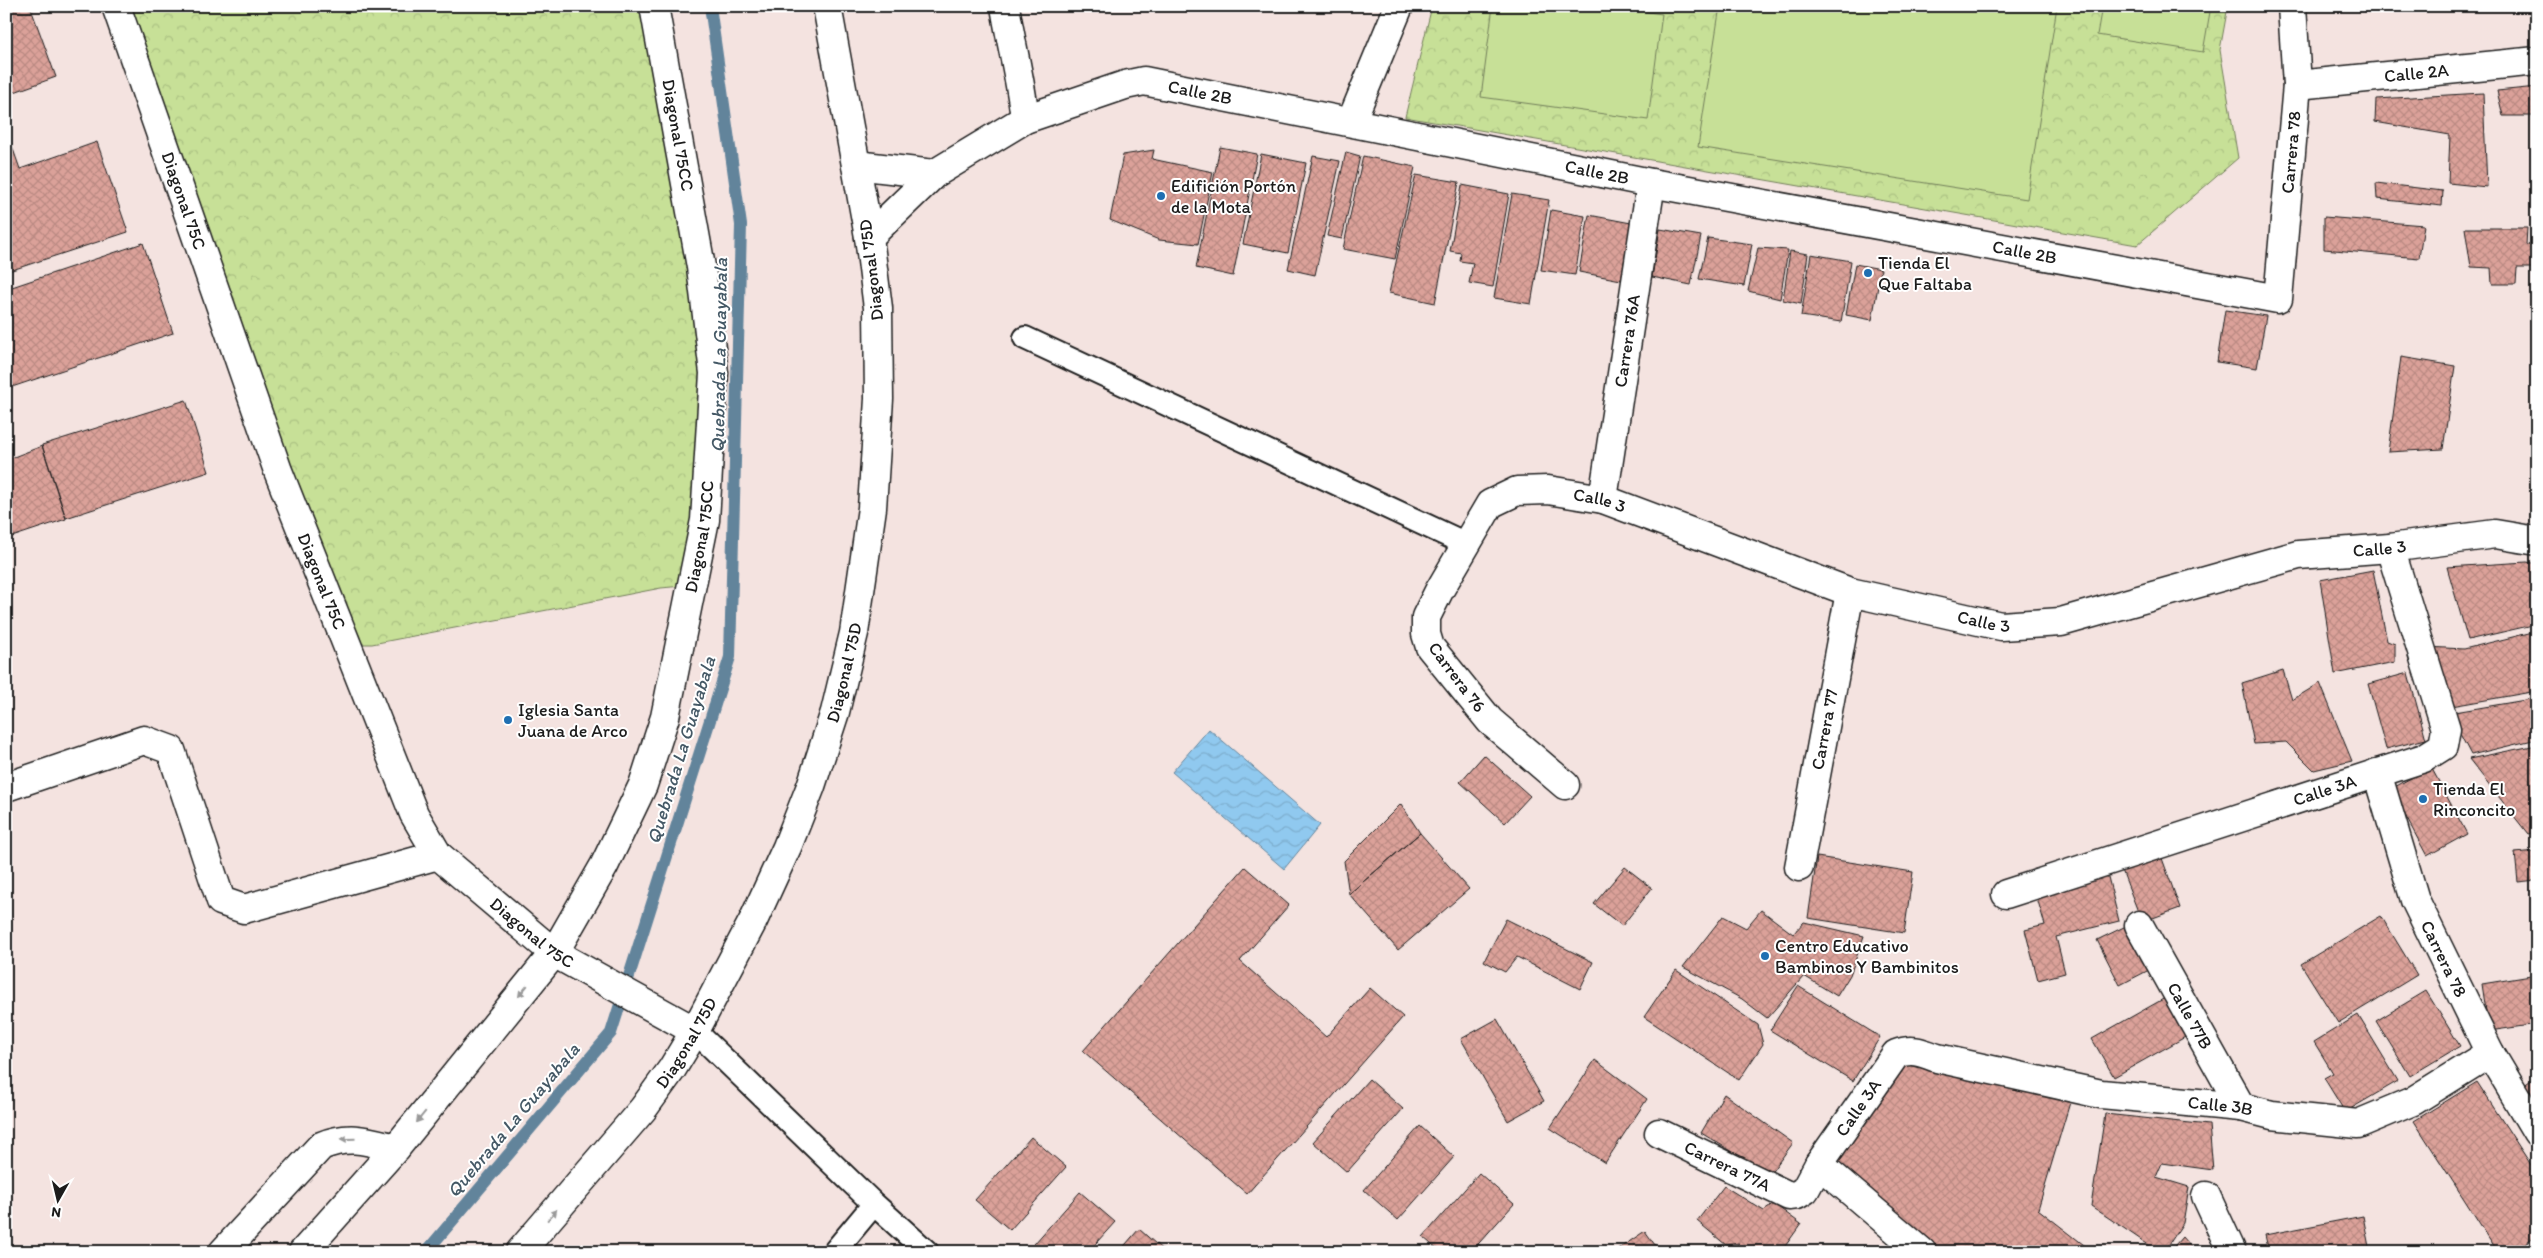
<svg xmlns="http://www.w3.org/2000/svg" width="2543" height="1258" font-family="Itim,sans-serif">
	<defs>
		<pattern id="forest-crowns" width="20" height="18" patternUnits="userSpaceOnUse" patternTransform="scale(1.25)"><rect width="20" height="18" fill="#c7e097"/><path d="M2 6a3 3 0 1 1 6 0M12 15a3 3 0 1 1 6 0" fill="none" stroke="#aac082"/></pattern>
		<pattern id="water-waves" width="16" height="10" patternUnits="userSpaceOnUse" patternTransform="scale(1.25)"><rect width="16" height="10" fill="#90c9ef"/><path d="M0 5q4-4 8 0t8 0" fill="none" stroke="#7caccc"/></pattern>
		<pattern id="building-cross-hatch" width="8" height="8" patternUnits="userSpaceOnUse" patternTransform="scale(1.25)"><rect width="8" height="8" fill="#dba199"/><path d="M0 0l8 8M0 8l8-8" fill="none" stroke="#bb8a83"/></pattern>
	</defs>
	<rect width="100%" height="100%" fill="#f4e3e0"/>
	<filter id="ink" filterUnits="userSpaceOnUse"><feTurbulence type="fractalNoise" baseFrequency=".02" numOctaves="2"/><feDisplacementMap in="SourceGraphic" scale="10" xChannelSelector="R" yChannelSelector="G"/><feConvolveMatrix kernelMatrix="1 2 1 2 8 2 1 2 1" color-interpolation-filters="sRGB"/></filter>
	<g filter="url(#ink)">
		<path fill="url(#forest-crowns)" stroke="#727e5a" d="M117,6H654L714,373L693,585L661,588L372,644H346Z
			M1432,6H2228L2220,50L2238,158L2137,245L1405,117Z"/>
		<path fill="#c7e097" stroke="#727e5a" d="M1493,6H1605L1662,14L1648,120L1481,97Z
			M1720,6H2057L2027,199L1698,147Z
			M2102,6H2211L2203,52L2097,35Z"/>
		<path fill="url(#water-waves)" stroke="#62849b" d="M1209,729L1320,825L1284,869L1172,772Z"/>
		<g fill="none" stroke-linecap="round" stroke-linejoin="round">
			<path stroke="#62849b" stroke-width="12" d="M426,1252L611,1033L730,657L741,225L710,6"/>
		</g>
		<path fill="url(#building-cross-hatch)" stroke="#1c1c1c" d="M23,6H30L56,77L6,95V12Z
			M2537,87V116H2503L2497,91Z
			M2483,93L2487,187L2448,183L2450,135L2375,122L2376,99Z
			M6,129L20,169L97,142L128,232L6,272Z
			M1220,147L1257,154L1233,276L1196,268Z
			M1154,150L1152,159L1213,172L1198,244L1159,240L1110,220L1123,155Z
			M1346,152L1360,156L1342,239L1327,236Z
			M1261,154L1306,163L1288,253L1243,244Z
			M1313,156L1340,161L1315,275L1288,269Z
			M1363,156L1415,167L1395,259L1343,249Z
			M1416,175L1459,182L1435,303L1389,293Z
			M2376,183L2443,191L2442,206L2377,199Z
			M1462,185L1509,194L1493,287L1469,283L1473,263L1460,261L1461,253L1450,251Z
			M1512,194L1549,200L1531,304L1494,298Z
			M1551,210L1585,216L1575,275L1541,270Z
			M1589,215L1631,223L1621,280L1579,272Z
			M2324,217L2424,225L2419,258L2324,249Z
			M2465,228H2527L2526,245L2537,243V268H2517L2516,284H2492L2491,268L2471,267Z
			M1660,229L1701,236L1691,285L1652,277Z
			M1708,238L1752,244L1744,286L1699,279Z
			M143,243L173,333L6,389V289Z
			M1758,248L1788,250L1780,299L1748,291Z
			M1790,251L1808,254L1801,304L1783,300Z
			M1811,254L1851,261L1841,322L1801,316Z
			M1855,264L1881,269L1872,320L1846,315Z
			M2225,310L2266,316L2257,368L2217,362Z
			M2401,357L2455,366L2443,449L2388,452Z
			M186,400L209,472L66,518L42,445Z
			M42,446L66,519L6,539V460Z
			M2527,562L2537,564V624L2468,640L2447,567Z
			M2373,570L2387,641L2395,644V662L2335,674L2320,580Z
			M2537,631V691L2446,707L2427,647L2464,649Z
			M2283,670L2292,700L2320,683L2352,761L2314,770L2286,742L2254,744L2242,683Z
			M2408,673L2426,739L2386,749L2368,684Z
			M2537,698V739L2471,755L2449,713Z
			M2537,745V831L2528,834L2469,759Z
			M1484,755L1530,796L1505,823L1460,782Z
			M2431,767L2467,834L2427,856L2391,789Z
			M1401,804L1420,833L1349,894L1344,861Z
			M1420,833L1469,889L1398,950L1349,894Z
			M2159,850L2180,908L2142,922L2120,865Z
			M2537,851V880L2518,882L2515,853Z
			M1817,857L1913,872L1904,933L1808,918Z
			M1245,867L1289,905L1240,961L1326,1037L1370,988L1403,1017L1247,1194L1083,1051Z
			M1625,867L1652,888L1622,926L1594,904Z
			M2107,873L2119,921L2056,937L2065,973L2038,980L2025,930L2045,925L2035,891Z
			M1761,910L1793,934L1804,922L1864,936L1850,975L1837,996L1804,976L1767,1018L1742,999L1683,967L1723,916L1746,928Z
			M2381,916L2417,975L2338,1023L2301,964Z
			M1506,919L1593,962L1580,989L1517,957L1505,972L1484,961Z
			M2126,926L2149,970L2120,985L2097,940Z
			M1676,970L1758,1025L1763,1044L1739,1080L1644,1017Z
			M2537,975V1024L2489,1031L2482,984Z
			M1798,986L1880,1037L1853,1081L1770,1030Z
			M2426,991L2460,1046L2410,1076L2376,1021Z
			M2165,998L2187,1036L2114,1077L2092,1039Z
			M2358,1015L2398,1081L2345,1112L2324,1078L2333,1073L2314,1042Z
			M1497,1019L1544,1101L1508,1121L1461,1039Z
			M1911,1051L2071,1099L2038,1209L2093,1252H1935L1824,1163Z
			M1595,1060L1647,1099L1605,1163L1550,1128Z
			M2537,1076V1111L2520,1088Z
			M1369,1079L1403,1109L1347,1172L1313,1142Z
			M2477,1082L2537,1174V1236L2513,1252H2498L2414,1121Z
			M1724,1094L1793,1143L1770,1174L1701,1133Z
			M2105,1114L2209,1125L2213,1170L2162,1163L2156,1177L2189,1187L2183,1223L2164,1252H2159L2091,1206Z
			M1420,1126L1454,1157L1398,1220L1364,1190Z
			M1031,1137L1066,1167L1010,1230L975,1200Z
			M1479,1173L1514,1204L1471,1252H1440L1423,1237Z
			M1724,1186L1764,1211L1774,1204L1801,1224L1781,1252H1730L1739,1243L1726,1245L1697,1221Z
			M1080,1192L1115,1222L1088,1252H1027Z
			M2363,1216L2370,1252H2269L2265,1235Z
			M1139,1229L1165,1252H1119Z
			M1645,1231L1660,1252H1614Z
			M2182,1237L2195,1252H2169Z
			M1478,1244L1488,1252H1471Z"/>
		<g fill="none" stroke-linecap="round" stroke-linejoin="round">
			<defs>
				<path id="lane" d="M1025,338L1466,544
					M695,1031L874,1204L927,1252
					M834,1252L874,1204"/>
				<g id="street">
					<path id="s1" d="M116,6L278,471L414,814L438,855L554,953L695,1031"/>
					<path d="M1005,6C1011,44 1021,81 1025,119"/>
					<path id="s2" d="M2297,85L2537,61"/>
					<path d="M1351,122L1399,6"/>
					<path d="M856,165L934,174"/>
					<path id="s3" d="M869,237L934,174L1025,119L1125,85L1144,81L1651,183L2278,299L2297,85L2292,6"/>
					<path id="s4" d="M1603,499L1651,183"/>
					<path id="s5" d="M2377,773L2415,900L2490,1053L2537,1132"/>
					<path id="s6" d="M1565,785L1490,721L1430,647L1426,634V617L1439,591L1490,504L1517,491L1548,490L1603,499L1850,592L2001,626L2061,622L2298,555L2390,548L2495,534L2537,541"/>
					<path d="M6,787L144,740L171,750L221,901L244,909L438,855"/>
					<path id="s7" d="M1799,867L1850,592"/>
					<path id="s8" d="M2006,894L2424,758L2443,746L2446,729L2390,548"/>
					<path id="s9" d="M2139,925L2241,1107"/>
					<path id="s10" d="M1659,1133L1789,1196L1797,1195L1805,1190L1819,1164L1896,1054C1912,1048 1921,1052 1937,1058L2101,1094L2241,1107L2272,1115L2358,1124L2413,1101L2490,1053"/>
					<path d="M1819,1164L1922,1252"/>
					<path d="M2206,1196L2232,1252"/>
					<path d="M223,1252L321,1146C349,1134 368,1141 396,1148"/>
					<path id="s11" d="M303,1252L396,1148L554,953L604,866L643,785L665,717L705,520L714,373L701,267L654,6"/>
					<path id="s12" d="M520,1252L643,1109L672,1069L695,1031L753,921L787,847L811,786L835,712L854,633L872,508L879,399L878,308L869,237L827,6"/>
				</g>
			</defs>
			<use href="#lane" stroke="#1c1c1c" stroke-width="26"/>
			<use href="#street" stroke="#1c1c1c" stroke-width="31"/>
			<use href="#lane" stroke="#fff" stroke-width="22"/>
			<use href="#street" stroke="#fff" stroke-width="28"/>
		</g>
		<defs><path id="oneway-solid" d="M-6-.8H1V-3.2L6.5 0L1 3.2V.8H-6Z" transform="scale(1.25)"/></defs>
		<g fill="#999">
			<use href="#oneway-solid" transform="translate(523 991) rotate(129)"/>
			<use href="#oneway-solid" transform="translate(421 1117) rotate(129)"/>
			<use href="#oneway-solid" transform="translate(348 1139) rotate(179)"/>
			<use href="#oneway-solid" transform="translate(552 1215) rotate(-49)"/>
		</g>
	</g>
	<g fill="#1f6fb2" stroke="#fff" stroke-width="2">
		<circle cx="1161" cy="196" r="5"/>
		<circle cx="1868" cy="273" r="5"/>
		<circle cx="508" cy="720" r="5"/>
		<circle cx="2423" cy="799" r="5"/>
		<circle cx="1765" cy="956" r="5"/>
	</g>
	<g text-anchor="middle" dominant-baseline="central" stroke-width="4" stroke-linejoin="round" paint-order="stroke">
		<g font-size="18" fill="#1c1c1c" stroke="#fff">
			<text stroke="none"><textPath href="#s2" startOffset="120">Calle 2A</textPath></text>
			<text stroke="none"><textPath href="#s3" startOffset="379">Calle 2B</textPath></text>
			<text transform="translate(678 135) rotate(80)">Diagonal 75CC</text>
			<text stroke="none"><textPath href="#s3" startOffset="1624">Carrera 78</textPath></text>
			<text stroke="none"><textPath href="#s3" startOffset="784">Calle 2B</textPath></text>
			<text stroke="none"><textPath href="#s1" startOffset="206">Diagonal 75C</textPath></text>
			<text stroke="none"><textPath href="#s3" startOffset="1219">Calle 2B</textPath></text>
			<text transform="translate(871 270) rotate(-97)">Diagonal 75D</text>
			<text stroke="none"><textPath href="#s4" startOffset="160">Carrera 76A</textPath></text>
			<text stroke="none"><textPath href="#s6" startOffset="468">Calle 3</textPath></text>
			<text stroke="none"><textPath href="#s11" startOffset="836">Diagonal 75CC</textPath></text>
			<text stroke="none"><textPath href="#s6" startOffset="1278">Calle 3</textPath></text>
			<text stroke="none"><textPath href="#s1" startOffset="611">Diagonal 75C</textPath></text>
			<text stroke="none"><textPath href="#s6" startOffset="872">Calle 3</textPath></text>
			<text stroke="none"><textPath href="#s12" startOffset="672">Diagonal 75D</textPath></text>
			<text transform="translate(1457 677) rotate(53)">Carrera 76</text>
			<text stroke="none"><textPath href="#s7" startOffset="140">Carrera 77</textPath></text>
			<text stroke="none"><textPath href="#s8" startOffset="335">Calle 3A</textPath></text>
			<text stroke="none"><textPath href="#s1" startOffset="1031">Diagonal 75C</textPath></text>
			<text stroke="none"><textPath href="#s5" startOffset="198">Carrera 78</textPath></text>
			<text stroke="none"><textPath href="#s9" startOffset="104">Calle 77B</textPath></text>
			<text stroke="none"><textPath href="#s12" startOffset="268">Diagonal 75D</textPath></text>
			<text stroke="none"><textPath href="#s10" startOffset="656">Calle 3B</textPath></text>
			<text stroke="none"><textPath href="#s10" startOffset="260">Calle 3A</textPath></text>
			<text stroke="none"><textPath href="#s10" startOffset="76">Carrera 77A</textPath></text>
		</g>
		<g font-size="18" fill="#1c1c1c" stroke="#fff" text-anchor="start">
			<text x="1171" y="186">Edifición Portón<tspan x="1171" dy="21">de la Mota</tspan></text>
			<text x="1878" y="263">Tienda El<tspan x="1878" dy="21">Que Faltaba</tspan></text>
			<text x="518" y="710">Iglesia Santa<tspan x="518" dy="21">Juana de Arco</tspan></text>
			<text x="2433" y="789">Tienda El<tspan x="2433" dy="21">Rinconcito</tspan></text>
			<text x="1775" y="946">Centro Educativo<tspan x="1775" dy="21">Bambinos Y Bambinitos</tspan></text>
		</g>
		<g font-size="19" font-style="italic" fill="#455966" stroke="#fff">
			<text transform="translate(719 355) rotate(-89)">Quebrada La Guayabala</text>
			<text transform="translate(681 750) rotate(-73)">Quebrada La Guayabala</text>
			<text transform="translate(513 1120) rotate(-50)">Quebrada La Guayabala</text>
		</g>
	</g>
	<rect width="2543" height="1258" fill="none" stroke="#fff" stroke-width="25"/>
	<rect x="12" y="12" width="2518" height="1233" fill="none" stroke="#1c1c1c" stroke-width="2" filter="url(#ink)"/>
	<g transform="translate(58 1200) rotate(188)" stroke="#ffffff" stroke-width="4" paint-order="stroke">
	<path d="M0-4L9 19L0 12L-9 19Z" fill="#1c1c1c"/>
	<text y="-8" font-size="14" font-weight="bold" text-anchor="middle" fill="#1c1c1c">N</text>
	</g>
</svg>
